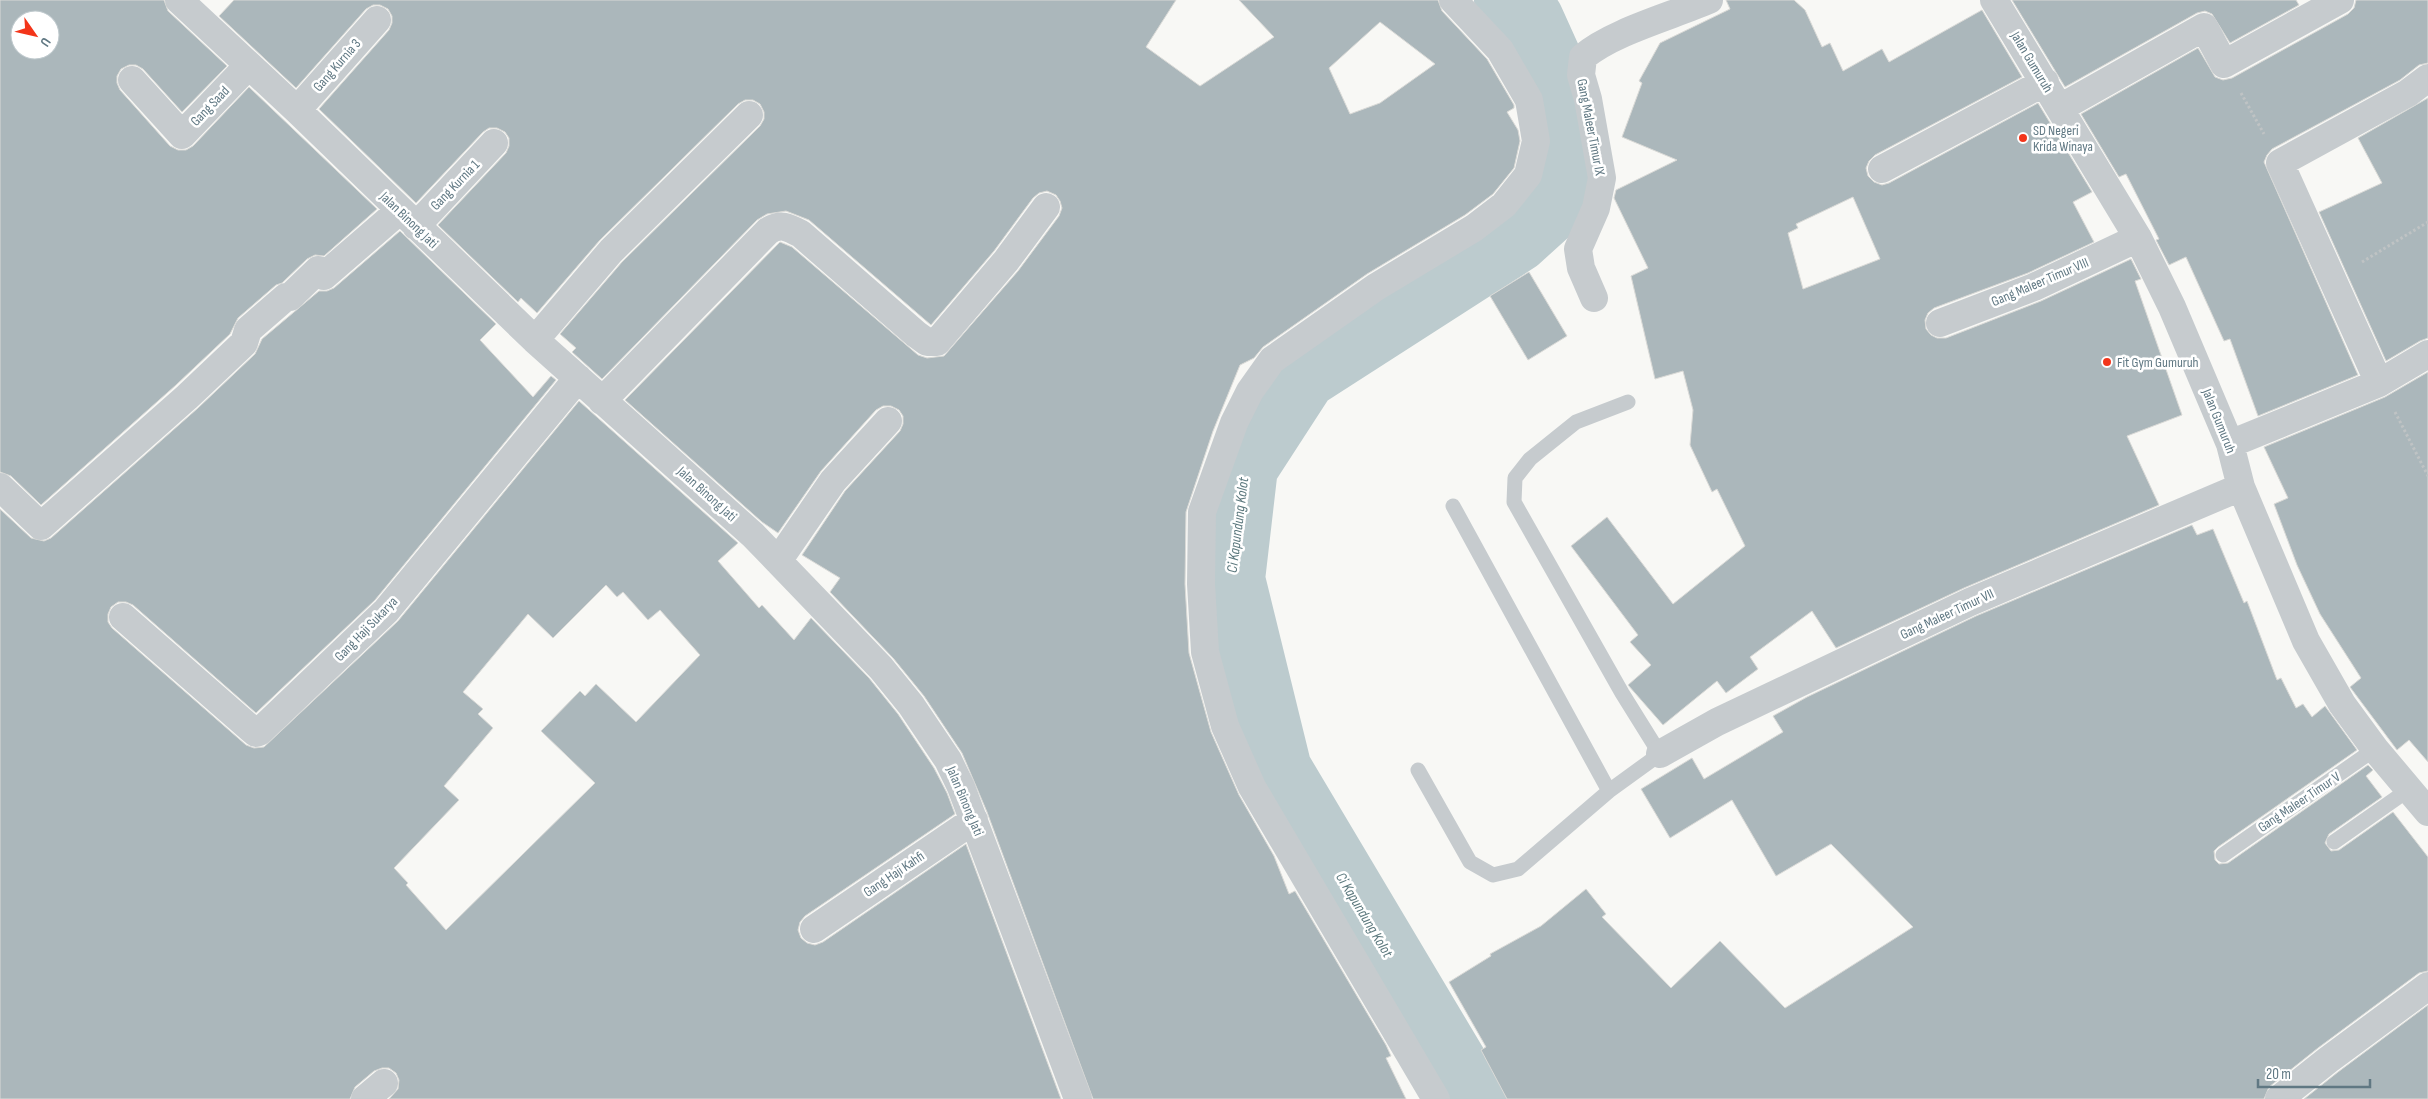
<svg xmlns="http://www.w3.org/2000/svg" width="2428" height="1099" font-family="'Sofia Sans Condensed',sans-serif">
	<rect width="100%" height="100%" fill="#f8f8f5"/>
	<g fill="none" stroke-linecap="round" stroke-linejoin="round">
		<path stroke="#bccbce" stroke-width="68" d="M1474,1099L1278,770L1231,579L1244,467L1303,376L1516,239L1558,201L1567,157L1558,82L1530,20L1508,0"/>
	</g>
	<path fill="#abb7bb" stroke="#dadad7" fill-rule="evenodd" d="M0,0H164L168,11L227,66L182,112L143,69L136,65H129L121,69L117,76V83L120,90L170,146L178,150H186L193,146L249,87L377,209L324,256L315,255L307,259L282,283L276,285L238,318L230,334L176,385L41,505L11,476L0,472ZM20,20H50V50H20Z
		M234,0H1176L1146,47L1200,86L1274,37L1239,0H1438L1442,11L1487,59L1514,105V108L1507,112L1518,130L1520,141L1514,168L1493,194L1465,215L1367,274L1263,347L1254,358L1240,365L1213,431L1186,512L1185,584L1189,653L1211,732L1239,795L1274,856L1289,894L1295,891L1386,1045L1391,1056L1386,1058L1406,1099H1093L987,812L962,753L924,696L893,658L830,592L840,578L802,555L845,491L900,431L903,424V416L899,410L891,406H883L876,410L821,471L778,533L762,522L625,400L780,242L792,247L918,355L927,358L944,356L1018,271L1059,216L1062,208L1060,201L1056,195L1047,191L1039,193L1033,198L994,251L931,325L809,220L786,211L767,214L757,220L602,379L572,352L576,348L560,334L622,262L760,126L764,119V112L760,104L753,100H745L738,104L600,240L537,313L521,298L518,302L438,225L506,153L509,146V138L505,132L497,128H489L483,132L416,203L319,109L389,30L392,23V16L388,9L380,5H373L366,9L296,88L219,16ZM1380,22L1435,64L1380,103L1350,114L1329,68Z
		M1726,0H1794L1805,10L1822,47L1830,43L1843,71L1882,49L1889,62L1982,10L2022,77L1875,155L1869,161L1866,168L1868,176L1874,182L1882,185L1889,183L2038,103L2092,192L2073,202L2094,242L2028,273L1934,308L1928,313L1925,320L1926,329L1931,335L1937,338H1946L2041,301L2131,259L2141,279L2135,281L2182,415L2127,436L2159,505L1964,588L1836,648L1812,611L1750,657L1758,669L1726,693L1717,681L1663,725L1628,685L1651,665L1630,642L1638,635L1571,546L1607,517L1673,604L1745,546L1717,489L1712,492L1690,445L1693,410L1683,371L1655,379L1631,276L1648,268L1614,198L1616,190L1677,160L1622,137L1642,83L1639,81L1660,43L1730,9ZM1853,197L1880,259L1803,289L1788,233L1798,228L1796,224Z
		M2012,0H2296L2299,5L2230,43L2212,14L2205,11L2197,13L2065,87Z
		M2356,0H2428V63L2419,65L2400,80L2272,149L2267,155L2264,162L2358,375L2258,416L2230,339L2224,341L2186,257L2169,265L2156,240L2159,239L2126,174L2119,177L2081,114L2198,48L2215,77L2223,80L2232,78L2348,14L2354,8Z
		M2428,98V338L2420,341L2386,361L2319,212L2382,183L2358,138Z
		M400,231L496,324L480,340L533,397L551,376L556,380L375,600L256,713L133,605L126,602H118L111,607L108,614V622L112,628L246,745L254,748L264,747L398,621L579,401L738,543L718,561L759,608L762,605L794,640L811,618L869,678L898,714L934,768L947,793L955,814L805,916L800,922L798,930L801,938L807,943L815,945L823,942L966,844L1061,1099H389L398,1089L399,1080L396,1073L389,1068H382L374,1071L355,1087L350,1099H0V509L31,538L44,541L51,538L198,408L255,354L262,339L319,291H327L334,288ZM606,585L617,597L623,592L648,620L660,610L700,655L636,722L596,684L585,696L580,691L541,731L595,783L446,930L406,885L408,883L394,868L459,800L444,786L493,728L478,714L483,709L463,692L528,614L553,638Z
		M1529,272L1567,336L1528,360L1490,296Z
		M2428,372V762L2409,740L2397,750L2350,687L2361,678L2320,614L2297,565L2274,504L2288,498L2264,447L2385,397Z
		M2192,525L2197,535L2213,529L2244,603L2247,601L2277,680L2281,678L2296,708L2303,704L2312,717L2325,706L2357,750L2218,847L2214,851L2215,860L2219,864L2228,863L2368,765L2373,770L2366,776L2382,797L2329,834L2325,843L2331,851L2339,850L2393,812L2428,857V971L2419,973L2318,1048L2269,1087L2264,1099H1507L1481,1050L1486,1047L1449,982L1491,956L1490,954L1541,926L1586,889L1606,914L1602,917L1671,988L1720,941L1785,1008L1913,927L1831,844L1776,876L1732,800L1670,838L1641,789L1692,758L1704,779L1783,732L1773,716L1807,697L1976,616Z
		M2428,1005V1099H2304L2338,1072Z"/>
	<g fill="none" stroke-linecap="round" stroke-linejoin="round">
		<path stroke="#bfc3c4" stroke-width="3" stroke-dasharray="2.5 2.5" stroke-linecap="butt" d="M2241,93L2264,134
			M2362,262L2428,222
			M2395,412L2428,476"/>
		<path stroke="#c6cbce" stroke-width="15" d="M1453,506L1609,791
			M1418,770L1470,862L1493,875L1518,869L1609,791L1660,754L1622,693L1514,502L1515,478L1530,459L1576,422L1628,402
			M2334,842L2408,790
			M2223,855L2375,749"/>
		<path stroke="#c6cbce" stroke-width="28" d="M179,0L297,110L535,340L753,535L881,668L911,705L948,760L961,787L1078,1099
			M1994,0L2138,238L2172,307L2230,444L2241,487L2306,641L2342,704L2375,749L2428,812
			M132,80L182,135L248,66
			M2060,108L2204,27L2224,64L2340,0
			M297,110L377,20
			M1882,169L2045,82
			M416,226L494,143
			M1594,298L1581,268L1578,249L1596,208L1602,178L1588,99L1581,75L1583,57C1612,32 1672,16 1709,0
			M1940,323L2034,287L2138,238
			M535,340L611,251L749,115
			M2379,383L2280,163L2408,93L2428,78
			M602,401L768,231C781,223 788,227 801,234L916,334L927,342H937L1006,261L1046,207
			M2230,444L2379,383L2428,354
			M0,487L41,526L187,397L244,343L248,330L286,297H290L318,270L324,276L399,211
			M778,561L833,481L888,421
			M123,617L250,728L256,733L259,732L386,611L578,378
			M1660,754L1717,722L1970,602L2241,487
			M814,929L974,820
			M365,1099L384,1083
			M1436,1099L1252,787L1225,726L1205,652L1201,584L1202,512L1234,423L1250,391L1272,360L1376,287L1474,228L1504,205L1528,175L1536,141L1529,100L1500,50L1453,0
			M2279,1099L2328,1060L2428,986"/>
	</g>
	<g fill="#f3351a" stroke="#fff" stroke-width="2">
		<circle cx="2023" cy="138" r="5"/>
		<circle cx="2107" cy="362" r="5"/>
	</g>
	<g text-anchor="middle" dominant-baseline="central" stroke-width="5" stroke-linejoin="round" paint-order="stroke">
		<g font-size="14" fill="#607883" stroke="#fff">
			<text transform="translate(2032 62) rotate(59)">Jalan Gumuruh</text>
			<text transform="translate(337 65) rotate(-49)">Gang Kurnia 3</text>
			<text transform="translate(210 106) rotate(-46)">Gang Saad</text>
			<text transform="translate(1591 127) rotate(79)">Gang Maleer Timur IX</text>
			<text transform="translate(455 185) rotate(-46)">Gang Kurnia 1</text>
			<text transform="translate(409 220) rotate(44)">Jalan Binong Jati</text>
			<text transform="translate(2040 282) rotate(-23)">Gang Maleer Timur VIII</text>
			<text transform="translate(2219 421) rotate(68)">Jalan Gumuruh</text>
			<text transform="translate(707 494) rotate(42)">Jalan Binong Jati</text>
			<text transform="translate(1947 614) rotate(-25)">Gang Maleer Timur VII</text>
			<text transform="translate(366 629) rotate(-46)">Gang Haji Sukarya</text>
			<text transform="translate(965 801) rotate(67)">Jalan Binong Jati</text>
			<text transform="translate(2299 802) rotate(-34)">Gang Maleer Timur V</text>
			<text transform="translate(894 874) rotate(-34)">Gang Haji Kahfi</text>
		</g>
		<g font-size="14" fill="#607883" stroke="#fff" text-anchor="start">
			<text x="2033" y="130">SD Negeri<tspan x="2033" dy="16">Krida Winaya</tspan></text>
			<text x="2117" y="362">Fit Gym Gumuruh</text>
		</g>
		<g font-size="15" font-style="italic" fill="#5b787d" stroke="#fff">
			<text transform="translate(1238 525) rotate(-83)">Ci Kapundung Kolot</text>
			<text transform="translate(1364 915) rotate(59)">Ci Kapundung Kolot</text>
		</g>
	</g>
	<g transform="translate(35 35) rotate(124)"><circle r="24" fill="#ffffff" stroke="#bfc9cd"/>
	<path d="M0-4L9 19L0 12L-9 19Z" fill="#f3351a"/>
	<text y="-8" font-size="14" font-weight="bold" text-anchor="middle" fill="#607883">U</text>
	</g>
	<path d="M2258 1079v8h112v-8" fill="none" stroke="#607883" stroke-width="2.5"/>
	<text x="2266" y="1079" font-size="15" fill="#607883" stroke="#ffffff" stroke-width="4" paint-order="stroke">20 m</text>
</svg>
